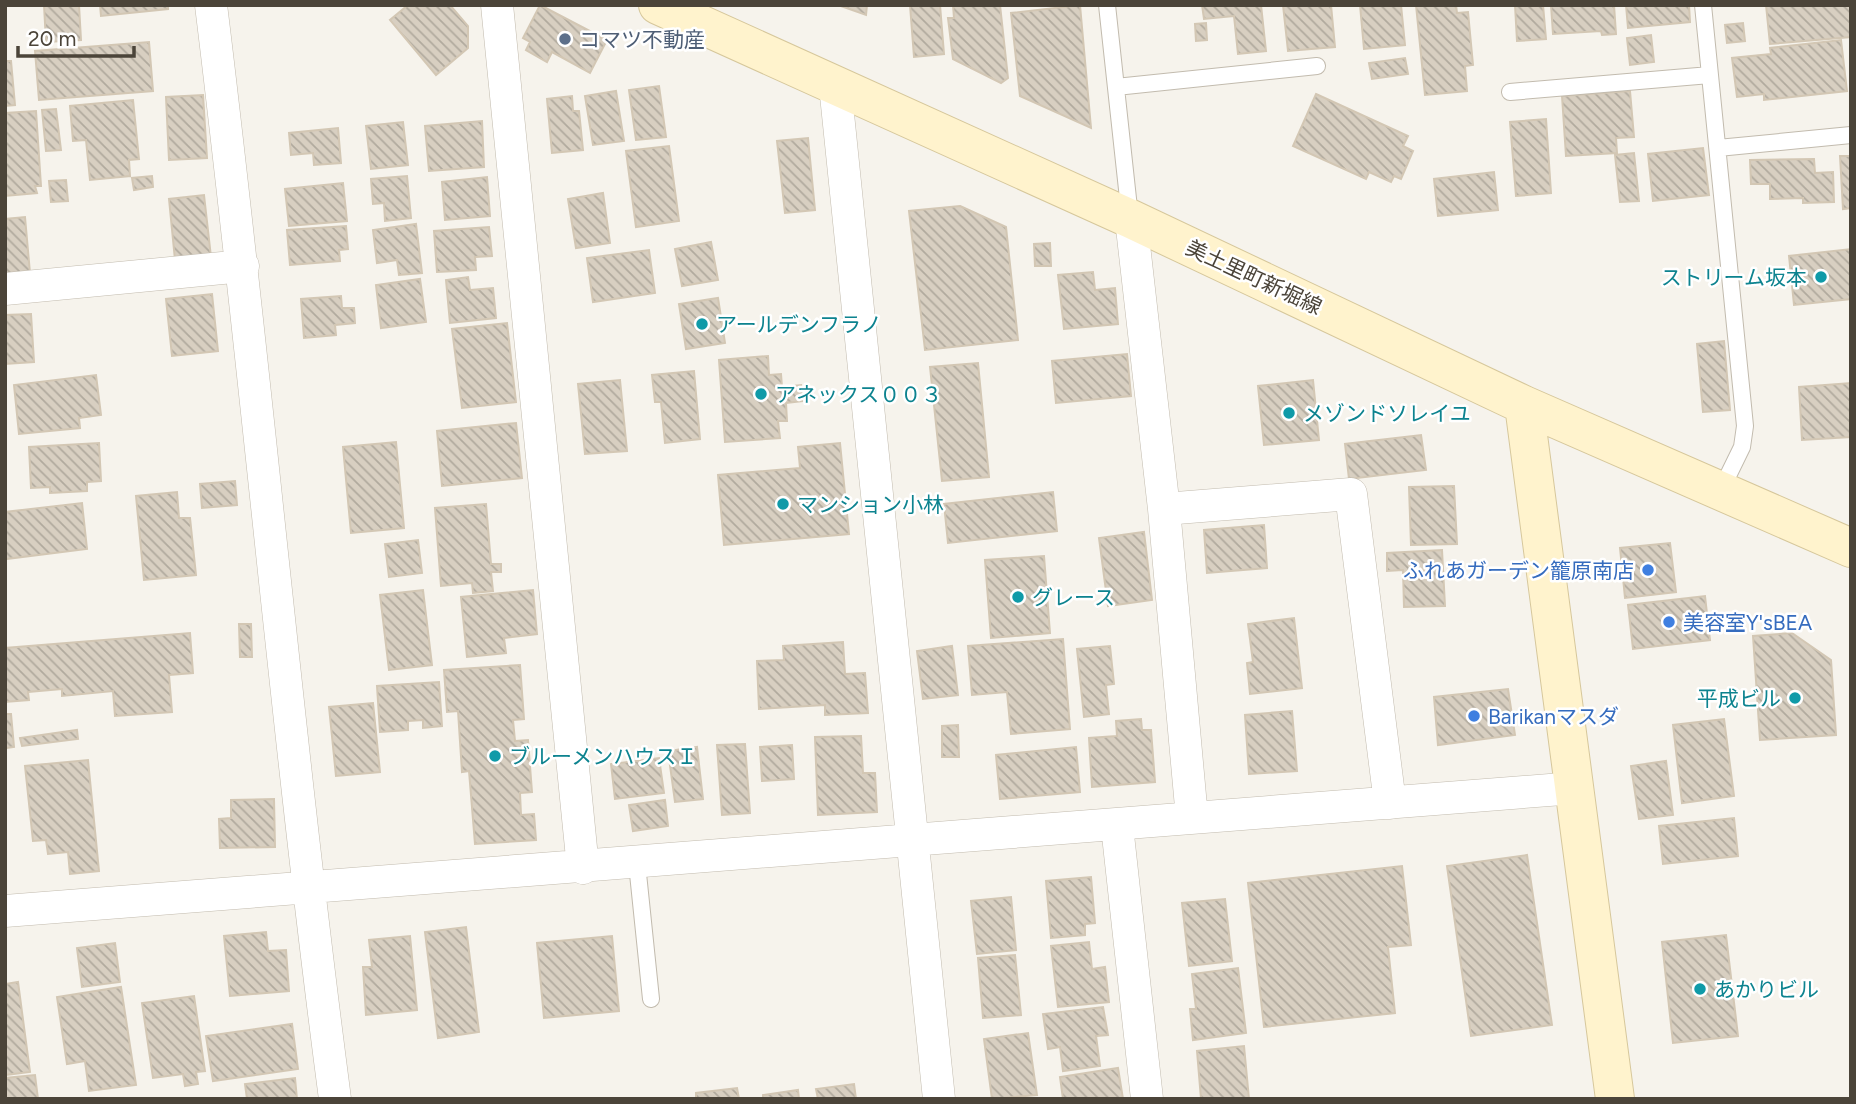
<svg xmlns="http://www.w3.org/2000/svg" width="1856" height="1104" font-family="Figtree,'Noto Sans JP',sans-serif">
	<defs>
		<pattern id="building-back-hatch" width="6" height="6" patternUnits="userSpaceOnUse" patternTransform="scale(1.75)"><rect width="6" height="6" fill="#d8cfc1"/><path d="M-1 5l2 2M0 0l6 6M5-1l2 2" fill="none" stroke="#b1aa9e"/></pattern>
	</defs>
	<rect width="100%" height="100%" fill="#f6f3ec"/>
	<path fill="url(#building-back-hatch)" stroke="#d3c7b4" stroke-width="2" d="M44,5H79L81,40L46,42Z
		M100,5H168V9L101,16Z
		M408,5H450L468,26V48L436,75L390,20Z
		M540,5L607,40L590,73L552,52L547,62L526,50L530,42L523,38Z
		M838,5H867L866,15Z
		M910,5H940L944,54L914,57Z
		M953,5H1000L1008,78L1001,83L953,59L948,18H954Z
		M1080,5L1091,128L1020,96L1011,13Z
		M1202,5H1261L1266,51L1238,54L1234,16L1204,19Z
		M1283,5H1331L1335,47L1288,51Z
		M1360,5H1401L1405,45L1364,49Z
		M1416,5H1456L1457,13L1468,12L1473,65L1465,66L1467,91L1425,95Z
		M1515,5H1543L1546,39L1517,41Z
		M1551,5H1614L1616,34L1602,35L1601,31L1553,34Z
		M1626,5H1689L1690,22L1628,28Z
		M1766,5H1851V37L1770,44Z
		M1206,23L1207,40L1196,41L1195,24Z
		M1743,23L1745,41L1727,43L1725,25Z
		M1651,35L1654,62L1630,65L1627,38Z
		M1841,40L1847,91L1764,100V94L1737,97L1732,58L1771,54L1770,48Z
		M149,42L153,91L39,100L35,51Z
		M1405,58L1408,74L1372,79L1369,63Z
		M5,61H11L15,105L5,106Z
		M659,86L666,137L636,140L629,90Z
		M616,91L624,141L593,145L585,96Z
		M1630,91L1634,137L1616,138L1617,153L1566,156L1562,96Z
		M1316,94L1408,136L1403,146L1413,151L1401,179L1394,176L1391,182L1369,172L1366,179L1293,146Z
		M203,95L207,158L169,160L166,97Z
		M572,96L573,111H579L583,150L552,153L547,99Z
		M133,100L139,159L129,160L130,176L90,180L86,140L73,141L70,106Z
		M56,109L61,150L46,151L42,110Z
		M36,111L41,186H35L37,193L5,196V113Z
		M1546,119L1551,193L1516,196L1510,122Z
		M482,121L484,167L429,171L425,126Z
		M403,122L408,165L371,169L366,126Z
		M338,128L341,163L314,165L313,153L291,155L289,133Z
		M808,138L815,210L785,213L777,141Z
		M669,146L679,221L636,227L626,151Z
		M1703,148L1709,195L1653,201L1648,154Z
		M1634,153L1639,201L1620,202L1615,155Z
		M1840,156H1851V208L1843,209Z
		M1814,159L1815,173L1833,172L1834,202L1803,203V198L1770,199V184H1751L1750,160Z
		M1494,172L1498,210L1438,216L1434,179Z
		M152,176L153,187L134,190L132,178Z
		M407,176L411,218L385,221L384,203L373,204L371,179Z
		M487,177L490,216L445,220L442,182Z
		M66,180L68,201L51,202L49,181Z
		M343,183L347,221L289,226L285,189Z
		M603,193L610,243L576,248L568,199Z
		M204,195L211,257L175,260L169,199Z
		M960,206L1006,227L1018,340L925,350L909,211Z
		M25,217L30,273L5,275V219Z
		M416,224L422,273L399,275L397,260L377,263L373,230Z
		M346,226L348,249L339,250L340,261L290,265L287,230Z
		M489,227L492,256L475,257L476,270L437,272L434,231Z
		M711,242L718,280L682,286L675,249Z
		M1050,243L1051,266H1035L1034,244Z
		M1851,249V299L1794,305L1789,256Z
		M649,250L655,293L593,302L587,258Z
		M1093,272L1095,290L1115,288L1118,324L1064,329L1058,275Z
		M468,277L470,290L493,288L496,318L450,323L446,280Z
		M420,279L426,322L381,328L376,285Z
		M212,294L218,351L172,356L166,299Z
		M341,296L342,308H354L355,323L335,325L336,335L304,338L301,299Z
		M718,298L725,343L686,349L679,304Z
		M31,314L34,362L5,364V315Z
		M507,323L516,402L462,408L452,329Z
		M1724,341L1730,410L1703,412L1697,344Z
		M1127,354L1131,396L1056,403L1052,361Z
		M768,356L769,375L781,374L782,387L801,385L802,401L786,403L787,421H778L780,438L725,442L719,360Z
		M978,363L989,477L942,481L930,367Z
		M694,371L700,439L665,443L661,402H655L652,375Z
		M96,375L101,415L79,418L80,428L19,434L14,385Z
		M620,380L627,451L585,454L578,384Z
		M1313,380L1319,440L1264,445L1258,386Z
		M1851,383V437L1802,440L1799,387Z
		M516,423L522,478L442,486L437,431Z
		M1421,435L1426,470L1349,479L1345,444Z
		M396,442L404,528L351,533L343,447Z
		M99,443L101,481L87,482V491L50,493V487L31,488L29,447Z
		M840,443L849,534L724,545L718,475L800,468L798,447Z
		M235,481L237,505L202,508L200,484Z
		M1454,486L1457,544L1411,545L1409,487Z
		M177,492L179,518H190L196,575L144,580L136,496Z
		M1053,492L1057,531L948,543L944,504Z
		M82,503L87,549L6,559L5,512Z
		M486,504L491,564H501V572H491L493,591L473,593L472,583L441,586L435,508Z
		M1264,525L1267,568L1207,573L1204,530Z
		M1144,532L1152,600L1108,606L1099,538Z
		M418,540L422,573L389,577L385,544Z
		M1670,543L1676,592L1625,598L1620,548Z
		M1442,550L1445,606L1404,607L1403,570L1387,571V553Z
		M1044,556L1050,633L991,638L985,560Z
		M423,590L432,665L389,670L380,595Z
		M533,590L537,634L504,638L506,653L467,657L461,597Z
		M1705,596L1710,640L1633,649L1628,605Z
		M1294,618L1302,688L1250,694L1247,663L1253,662L1248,624Z
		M239,624H251L252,657H240Z
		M190,633L193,673L169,675L172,712L115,716L113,691L62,696V689L28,692L29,700L5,702V648Z
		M1792,633L1831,660L1836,735L1760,740L1753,636Z
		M1063,639L1070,729L1011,734L1007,692L972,695L968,646Z
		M843,642L845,674L865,673L868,713L825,715V705L759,709L757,661L784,660L783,646Z
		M952,646L958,695L923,699L917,651Z
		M1110,646L1114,684L1106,685L1109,714L1084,717L1077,649Z
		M520,665L524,719L513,720L515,741L528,740L532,792L520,793L521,815L534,814L536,840L475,844L469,771L462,772L458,711L447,712L444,670Z
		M439,682L442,726L423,728V720L408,721V730L380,732L377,686Z
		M1508,689L1515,735L1438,745L1434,697Z
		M373,703L380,772L336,776L329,707Z
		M1292,711L1297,771L1249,774L1245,715Z
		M5,714H11L14,747L6,748Z
		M1141,719L1142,730H1151L1155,782L1092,787L1089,738L1117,736L1116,721Z
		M1724,719L1734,796L1682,803L1673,725Z
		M958,725L959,757H942V726Z
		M77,730L78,739L22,746L20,738Z
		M861,736L863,773H875L877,812L818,815L815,737Z
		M745,744L750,813L722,815L717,745Z
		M792,745L794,779L762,781L760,747Z
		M697,747L703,799L675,802L668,751Z
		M1076,747L1080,792L1000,799L996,755Z
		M659,758L664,793L615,799L611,764Z
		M88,760L99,871L70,874L68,852L48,854L46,840L33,841L25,766Z
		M1666,761L1673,815L1639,819L1631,766Z
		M274,799L275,847L220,848L219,819L231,818V800Z
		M665,800L668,826L633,831L629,805Z
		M1734,818L1738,856L1663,864L1659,826Z
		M1527,855L1552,1025L1471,1036L1447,866Z
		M1402,866L1411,945L1388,947L1395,1013L1264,1027L1248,883Z
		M1091,877L1095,923L1085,924V935L1051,938L1046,881Z
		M1011,897L1016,950L977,954L971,901Z
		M1225,899L1232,961L1189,966L1182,903Z
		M466,927L479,1032L438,1038L425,932Z
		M266,932L268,951L286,950L289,991L230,996L224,936Z
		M1726,935L1738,1036L1673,1043L1662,942Z
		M410,936L417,1010L366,1015L363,967H372L369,940Z
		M612,936L619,1011L544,1018L537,943Z
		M1089,942L1092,969L1105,967L1109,1002L1058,1007L1051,946Z
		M115,943L120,982L82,987L77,948Z
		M1015,955L1021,1015L983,1018L978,958Z
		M1238,968L1246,1033L1193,1040L1190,1009H1196L1192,974Z
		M18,982L30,1072L5,1075V984Z
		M121,987L136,1085L89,1091L85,1061L67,1064L57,997Z
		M194,996L205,1071L196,1072L198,1084L185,1086L183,1074L153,1078L142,1003Z
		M1103,1007L1108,1035L1096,1036L1100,1066L1063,1071L1060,1047L1048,1049L1043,1014Z
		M292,1024L298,1069L213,1081L206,1036Z
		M1028,1033L1037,1095L992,1099L984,1039Z
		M1244,1046L1249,1099H1201L1197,1051Z
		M1118,1068L1123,1099H1063L1060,1077Z
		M35,1075L38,1099H5V1078Z
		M295,1078L297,1099H247L245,1084Z
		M854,1084L856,1099H818L816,1089Z
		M737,1088L739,1099H696V1093Z
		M798,1090L799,1099H763V1095Z"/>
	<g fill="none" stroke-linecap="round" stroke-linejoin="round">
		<defs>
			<path id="lane" d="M1107,5L1130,217
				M1703,5L1745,426L1742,447L1721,490
				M1116,87L1317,66
				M1510,92L1710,75
				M1718,148L1851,135
				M637,864L651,999"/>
			<path id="street" d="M211,5C256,369 287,735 335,1099
				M497,5L583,868
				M835,85L939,1099
				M1131,219L1164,509L1192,818
				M5,289L243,266
				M1164,509L1351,494L1390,803
				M1117,826L1147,1099
				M5,911L1575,788"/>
			<path id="secondary" d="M658,5L1131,219L1524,405L1851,548
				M1524,405L1615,1099"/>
		</defs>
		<use href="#lane" stroke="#c2bbae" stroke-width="18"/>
		<use href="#street" stroke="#c2bbae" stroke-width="33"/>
		<use href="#secondary" stroke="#d6c79b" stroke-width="40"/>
		<use href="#lane" stroke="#fff" stroke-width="16"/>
		<use href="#street" stroke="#fff" stroke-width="32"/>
		<use href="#secondary" stroke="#fff3cd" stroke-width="38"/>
	</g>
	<circle fill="#5c6f8a" stroke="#fff" stroke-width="2.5" cx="565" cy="39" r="7"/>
	<g fill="#0f9aa8" stroke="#fff" stroke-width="2.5">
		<circle cx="1821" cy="277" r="7"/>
		<circle cx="702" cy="324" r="7"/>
		<circle cx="761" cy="394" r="7"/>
		<circle cx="1289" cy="413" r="7"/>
		<circle cx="783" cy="504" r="7"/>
		<circle cx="1018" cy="597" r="7"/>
		<circle cx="1795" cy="698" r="7"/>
		<circle cx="495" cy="756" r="7"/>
		<circle cx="1700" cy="989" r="7"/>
	</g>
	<g fill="#3f7fe0" stroke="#fff" stroke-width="2.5">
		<circle cx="1648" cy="570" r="7"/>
		<circle cx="1669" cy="622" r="7"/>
		<circle cx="1474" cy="716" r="7"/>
	</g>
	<g text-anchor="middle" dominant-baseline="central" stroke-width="5" stroke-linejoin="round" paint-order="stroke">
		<g font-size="21" fill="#4e5e75" stroke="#fff" text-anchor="start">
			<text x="579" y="39">コマツ不動産</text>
		</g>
		<g font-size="21" fill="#4b4439" stroke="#fff">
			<text transform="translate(1254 277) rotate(25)">美土里町新堀線</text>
		</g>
		<g font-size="21" fill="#0d838f" stroke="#fff" text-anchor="start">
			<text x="1807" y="277" text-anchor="end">ストリーム坂本</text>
			<text x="716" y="324">アールデンフラノ</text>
			<text x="775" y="394">アネックス００３</text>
			<text x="1303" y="413">メゾンドソレイユ</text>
			<text x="797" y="504">マンション小林</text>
			<text x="1032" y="597">グレース</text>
			<text x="1781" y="698" text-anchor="end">平成ビル</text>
			<text x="509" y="756">ブルーメンハウスＩ</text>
			<text x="1714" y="989">あかりビル</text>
		</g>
		<g font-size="21" fill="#366cbe" stroke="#fff" text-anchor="start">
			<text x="1634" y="570" text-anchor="end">ふれあガーデン籠原南店</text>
			<text x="1683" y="622">美容室Y'sBEA</text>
			<text x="1488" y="716">Barikanマスダ</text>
		</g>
	</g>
	<rect width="1856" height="1104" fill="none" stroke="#4b4439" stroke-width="14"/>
	<path d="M18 46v10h116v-10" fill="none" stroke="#4b4439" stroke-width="3.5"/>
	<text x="28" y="46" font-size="21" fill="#4b4439" stroke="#ffffff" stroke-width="5" paint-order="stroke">20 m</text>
</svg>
